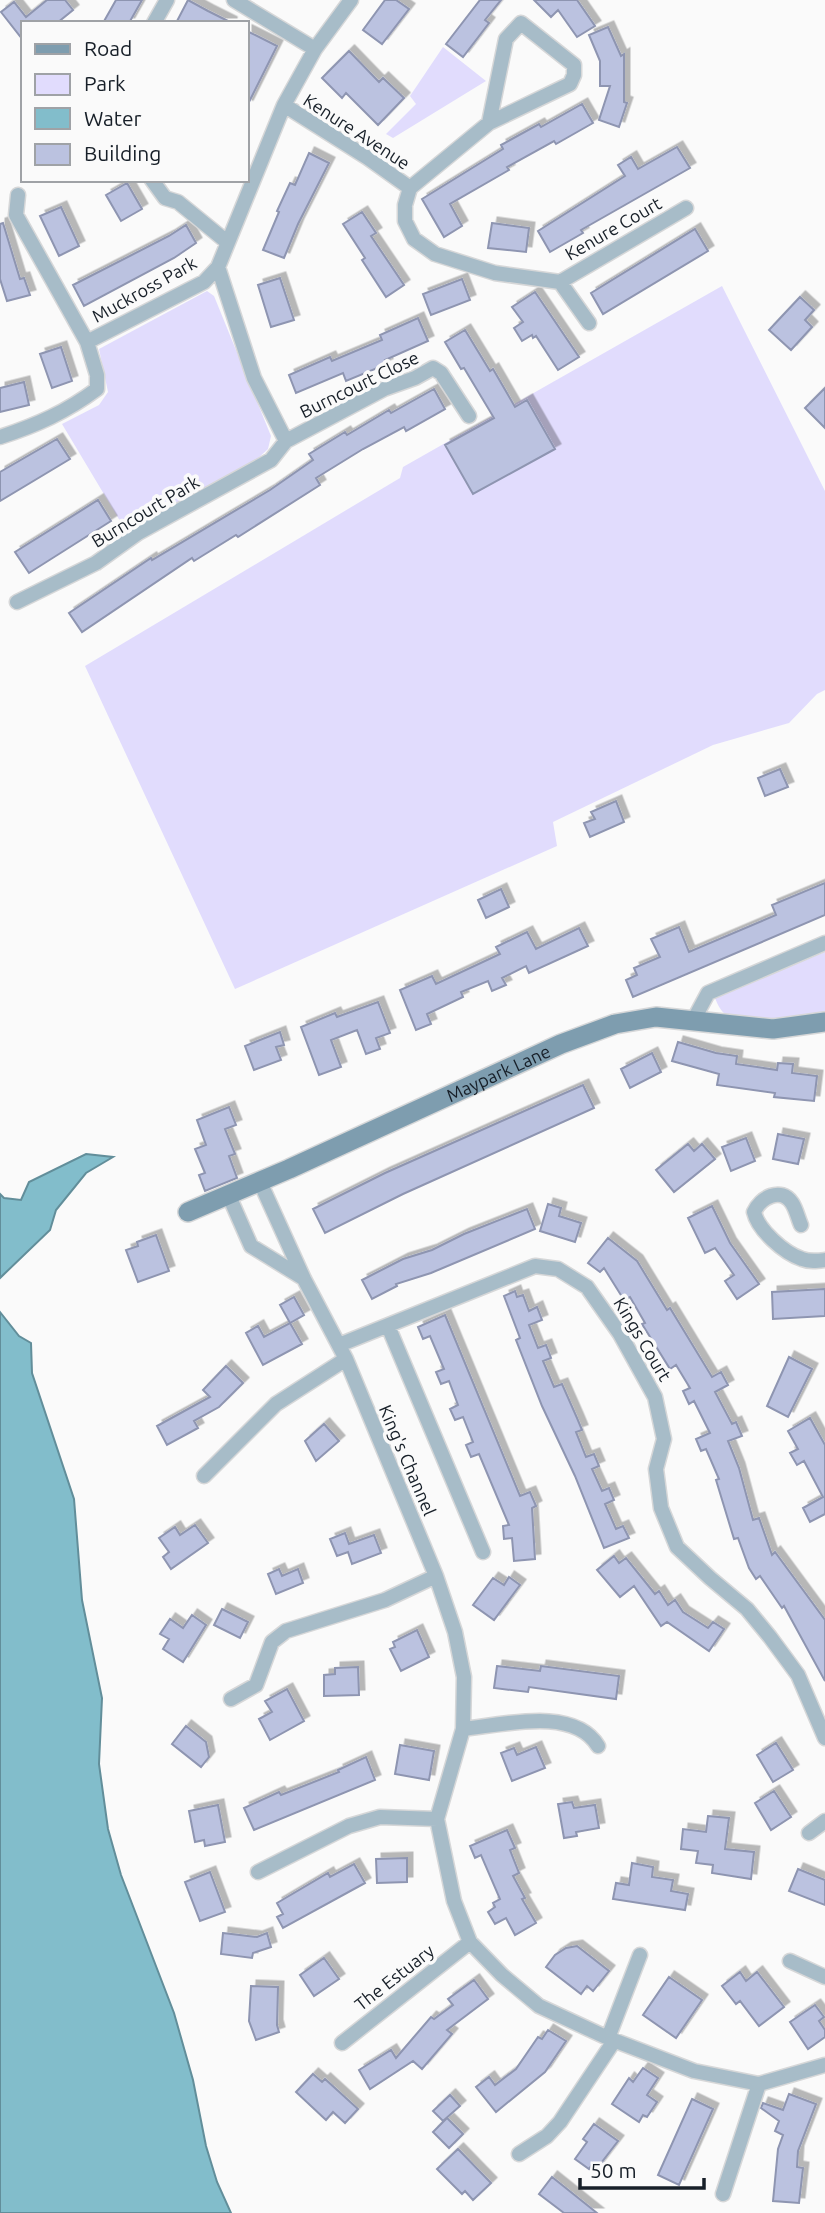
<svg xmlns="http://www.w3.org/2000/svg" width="825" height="2213" font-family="Ubuntu,sans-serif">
	<defs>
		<filter id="shadow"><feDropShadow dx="5.5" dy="-5.5" stdDeviation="0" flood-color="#0004"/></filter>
	</defs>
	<rect width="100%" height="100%" fill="#fafafa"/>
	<path fill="#e1dcfd" d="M443,47L486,81L393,138L386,134L416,104L410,96Z
		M722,286L825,491V690L817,694L789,723L713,745L553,822L557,846L235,989L85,666L400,478L403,467Z
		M207,291L214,296L271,436L268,449L256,460L126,531L62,424L99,405L108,392L99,349Z
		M825,952V1013C804,1016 741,1026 724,1013C720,1010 717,1003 715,998Z"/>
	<path fill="#82bdcb" stroke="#628e9a" stroke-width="2" d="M86,1154L113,1157L86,1173L56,1210L50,1230L0,1278V1194L4,1198L21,1200L29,1182Z
		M0,1312L19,1336L31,1343L32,1373L74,1499L82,1600L102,1698L99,1764L108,1829L121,1875L174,2013L193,2080L206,2146L217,2182L231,2213H0Z"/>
	<path fill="#bbc2e0" stroke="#8e95b1" stroke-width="2" filter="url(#shadow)" d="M47,0H65L73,10L57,23H23V40L1,12L14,2L26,17Z
		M116,0H142L129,23H103Z
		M188,0L208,11L232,23H176Z
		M385,0H396L409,9L382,44L363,30Z
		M480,0H501L485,20L489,23L463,57L446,44Z
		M534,0H577L595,26L577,37L558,10L551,17Z
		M608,27L621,56L624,54V102L627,103L619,127L599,120L610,86H600V61L589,35Z
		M247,31L277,46L247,106Z
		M349,51L379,82L383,78L404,98L378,125L346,93L342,98L322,78Z
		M582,104L593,123L556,144L554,141L507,167L509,170L450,204L462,226L444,237L422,199L503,149L501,145L539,124L541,127Z
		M677,147L690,168L581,230L583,233L550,252L538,231L625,176L618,165L631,157L638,169Z
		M309,153L329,163L298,224L284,258L263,250L279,212L277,211L290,183L295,185Z
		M127,183L142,209L121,221L106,195Z
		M61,207L79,246L59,256L40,216Z
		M362,212L376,233L371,236L404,285L386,297L362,260L365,258L343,224Z
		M3,223L20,279L24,278L30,295L7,301L0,279V224Z
		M492,223L529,228L526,252L488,248Z
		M186,225L196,243L174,258L84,306L73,285L169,236Z
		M695,229L708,251L603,314L591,293Z
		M280,278L294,320L271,327L258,285Z
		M462,279L470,300L431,315L423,294Z
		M535,292L579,357L558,370L536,336L533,338L532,335L522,341L514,328L523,322L512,307Z
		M800,297L814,310L805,320L812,327L791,350L769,330Z
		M418,318L428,341L385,360L387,364L346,381L343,373L296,393L289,375L330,357L332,361L382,340L380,335Z
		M465,330L490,371L493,369L515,407L527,400L555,449L473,494L445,445L494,418L464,368L461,369L445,342Z
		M61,347L72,381L52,388L40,354Z
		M24,382L29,405L0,412V388Z
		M825,388V428L805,408Z
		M434,389L445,409L406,431L404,427L363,449L316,478L320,485L238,537L236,535L194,561L192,558L82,632L69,613L151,558L152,560L270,490L313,460L309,454L345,432L347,435L389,410L391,413Z
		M57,439L70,459L0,501V472Z
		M98,500L111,521L29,573L15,552Z
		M780,769L788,787L765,796L758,778Z
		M616,801L624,822L590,837L584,823L595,819L591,812Z
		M825,883V915L633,997L626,980L637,975L634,968L660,957L651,939L679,927L689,952L776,915L772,905Z
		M501,889L509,907L486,918L478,900Z
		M579,928L588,946L529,973L526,966L502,978L506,985L492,991L488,981L461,992L463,997L427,1014L431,1024L416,1030L400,990L432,976L436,984L500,954L496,947L527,932L536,949Z
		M378,1002L390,1033L376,1038L380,1049L366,1054L357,1030L331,1040L341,1067L319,1075L301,1027L335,1013L337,1017Z
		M280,1032L284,1045L276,1047L281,1060L254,1070L245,1046Z
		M678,1042L716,1053L737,1056L736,1064L777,1070L778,1063L793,1064L792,1073L817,1076L814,1101L774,1097L775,1093L717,1085L719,1074L672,1061Z
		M652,1053L661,1072L630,1088L621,1069Z
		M583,1085L594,1108L403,1194L325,1233L313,1209L385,1173Z
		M229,1107L236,1125L225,1129L235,1154L229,1156L237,1178L205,1191L199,1175L205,1173L195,1149L206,1145L197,1120Z
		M778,1134L804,1139L798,1164L773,1159Z
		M746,1138L755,1161L731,1171L722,1147Z
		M688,1144L694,1151L702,1144L715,1159L674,1192L656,1170Z
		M548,1204L561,1208L559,1216L581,1223L575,1242L540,1231Z
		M712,1206L730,1243L759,1284L737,1299L725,1281L734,1275L715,1248L705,1253L688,1218Z
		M527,1209L535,1229L431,1273L396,1284L397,1286L372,1299L362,1280L403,1259L432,1250L464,1234Z
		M156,1235L169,1271L138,1282L126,1250L138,1246L137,1242Z
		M608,1238L637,1261L667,1310L670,1308L712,1377L721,1372L728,1385L715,1392L732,1424L736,1422L742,1436L728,1441L739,1468L753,1520L759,1518L772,1555L775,1552L825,1620V1681L784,1606L782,1608L760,1576L756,1579L749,1568L738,1538L734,1539L716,1480L719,1479L706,1449L701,1451L696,1439L710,1433L694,1401L689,1404L683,1391L690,1388L676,1365L670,1369L642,1324L645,1323L630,1297L624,1300L604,1268L600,1272L588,1263Z
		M825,1289V1316L773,1319L772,1292Z
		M515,1291L517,1297L523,1295L529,1311L537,1307L542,1320L529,1325L538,1348L546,1345L551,1358L543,1361L554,1387L562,1384L577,1418L582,1430L576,1432L586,1457L594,1454L599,1466L592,1469L602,1491L609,1488L614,1500L605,1504L616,1529L623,1526L629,1538L604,1548L575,1476L542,1406L516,1340L520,1338L504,1296Z
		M294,1297L304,1315L290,1323L280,1305Z
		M445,1315L520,1496L530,1492L536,1506L532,1508L535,1559L514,1561L512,1538L504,1539L503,1526L509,1525L479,1454L471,1457L466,1445L473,1442L463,1417L455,1420L450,1409L458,1405L449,1381L441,1384L436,1372L444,1369L430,1336L423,1339L418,1327Z
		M290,1323L302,1344L263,1365L246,1333L258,1326L264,1337Z
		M789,1357L812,1369L788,1417L767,1406Z
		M226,1366L243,1383L219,1407L194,1421L198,1428L167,1445L157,1426L210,1397L203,1390Z
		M810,1418L825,1445V1514L810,1522L803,1508L823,1497L804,1461L797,1465L790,1453L798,1449L788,1431Z
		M324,1424L339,1441L316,1461L305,1441Z
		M195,1525L208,1543L171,1569L163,1557L169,1552L159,1538L175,1527L180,1535Z
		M345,1533L349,1544L374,1535L381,1553L352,1564L348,1552L337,1556L330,1539Z
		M614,1556L619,1563L626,1558L655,1594L659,1591L668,1605L675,1600L683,1612L708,1628L713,1622L724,1629L709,1651L667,1622L661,1626L634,1586L620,1597L597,1570Z
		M279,1569L282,1576L298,1569L303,1583L276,1594L268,1574Z
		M509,1577L520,1585L494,1620L473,1605L493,1578L504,1585Z
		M222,1609L248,1622L240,1638L214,1625Z
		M192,1615L206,1625L183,1662L163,1649L169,1639L160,1634L170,1619L183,1628Z
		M417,1630L429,1657L401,1671L390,1649L395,1647L393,1642Z
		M497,1666L540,1671L541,1666L619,1676L616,1699L529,1687L528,1692L494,1688Z
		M358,1667L359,1695L324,1696V1675L335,1674V1668Z
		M287,1689L304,1721L270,1740L259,1719L272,1712L265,1701Z
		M186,1726L206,1742L209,1757L201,1767L172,1744Z
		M776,1743L793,1770L773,1782L757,1755Z
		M400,1745L434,1751L429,1780L395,1774Z
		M536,1747L545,1768L512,1781L501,1753L514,1748L517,1755Z
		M366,1757L375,1780L254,1830L244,1808L279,1792L281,1795L339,1772L338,1770Z
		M774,1791L791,1817L771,1830L755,1803Z
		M572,1802L574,1808L595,1805L599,1828L576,1832L577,1836L564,1838L558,1804Z
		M218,1805L225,1842L205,1846L204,1840L195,1842L189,1811Z
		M708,1816L729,1818L725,1849L754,1852L751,1879L712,1873L713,1865L696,1863L698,1851L681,1849L683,1829L706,1832Z
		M507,1830L515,1848L510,1850L519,1873L513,1876L525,1898L522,1899L536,1923L515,1935L506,1918L495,1924L488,1912L495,1907L493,1903L500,1899L481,1855L475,1858L470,1846Z
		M407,1858V1882L377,1883L376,1859Z
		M632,1863L653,1867L652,1877L673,1880L671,1891L688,1894L685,1910L613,1899L616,1883L629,1885Z
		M354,1864L365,1883L283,1928L277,1917L283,1914L277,1903L328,1873L330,1877Z
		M798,1869L825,1880V1905L789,1891Z
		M210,1872L225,1912L200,1921L185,1882Z
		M223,1933L257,1937L267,1933L271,1947L253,1953L252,1958L221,1954Z
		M577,1946L609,1971L593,1991L587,1986L581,1994L546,1967L555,1955L566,1948Z
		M324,1958L339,1979L314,1996L300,1975Z
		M740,1972L746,1981L757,1972L784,2007L759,2026L740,2001L736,2004L722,1986Z
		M669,1977L702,2000L676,2038L643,2015Z
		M474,1980L488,1999L447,2030L452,2034L422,2069L413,2061L370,2089L359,2070L391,2050L396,2058L431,2017L434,2019L453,2005L448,1999Z
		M251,1986L278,1987L277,2025L279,2032L256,2040L249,2021Z
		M815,2005L824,2017L819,2021L825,2030V2037L808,2049L790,2022Z
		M548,2030L566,2041L545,2072L496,2112L476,2087L489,2077L495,2085L516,2069L538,2037L542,2039Z
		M643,2068L658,2078L647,2095L657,2102L647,2117L643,2115L639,2122L612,2104L629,2078L633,2082Z
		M313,2074L322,2082L325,2079L358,2109L345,2123L333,2112L326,2120L296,2092Z
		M789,2094L816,2104L798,2151L797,2167L803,2168L799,2203L773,2201L778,2149L783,2135L775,2131L779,2121L761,2108L763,2103L783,2110Z
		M450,2095L460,2106L443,2121L433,2111Z
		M692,2099L713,2109L679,2185L658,2175Z
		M447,2118L463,2134L449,2148L433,2132Z
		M594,2124L618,2141L598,2167L593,2163L589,2169L575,2159L587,2142L583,2139Z
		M458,2149L491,2183L473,2200L465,2191L462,2194L437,2169Z
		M552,2177L597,2213H564L539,2194Z"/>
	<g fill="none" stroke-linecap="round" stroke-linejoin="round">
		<defs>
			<path id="street" d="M234,0L315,49
				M154,23L167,0
				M284,105L368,158L410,188
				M152,180L165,198L178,202L227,242
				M410,188L489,123L506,39L521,23L574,65V75L570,84L489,123
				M410,188L405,205V221L414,239L435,254L495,273L560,282L686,208
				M560,282L589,323
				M87,342L204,282L218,267
				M0,437C37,425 66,412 97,389V375L87,342L16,215L18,195
				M286,441L254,378L218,267L284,105L315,49L351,0
				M17,602L96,563L138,533L271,460L286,441L384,389L415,378L433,368L441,373L469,416
				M694,1019L708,993L825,943
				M260,1182L304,1279L346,1359L436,1576L455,1632L464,1677L463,1729L437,1819L454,1901L470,1942L502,1975L539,2006L608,2038L694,2071L759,2084L825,2065
				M229,1196L251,1246L303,1278
				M801,1225C798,1218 796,1209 792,1203C781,1186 760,1198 754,1212C758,1230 784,1253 802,1259C810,1262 817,1261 825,1260
				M388,1326L483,1552
				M339,1345L535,1266L558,1269L587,1287L620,1334L655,1397L664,1439L656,1469L661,1508L677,1547L710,1578L747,1609L770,1637L798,1675L825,1738
				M204,1476L276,1404L346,1359
				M231,1699L256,1685L272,1642L286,1631L385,1600L436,1576
				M463,1729C502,1725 574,1706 598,1746
				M809,1833L825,1821
				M258,1872L349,1826L380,1817L437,1819
				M790,1961L825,1977
				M608,2038L640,1955
				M342,2043L470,1942
				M519,2154L547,2136L560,2122L614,2041
				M723,2194L759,2084"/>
			<g id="secondary">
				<path id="s1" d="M188,1212L289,1169L561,1044L615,1024L656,1017L773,1029L825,1022"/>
			</g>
		</defs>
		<use href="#street" stroke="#d6d7d8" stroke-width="17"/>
		<use href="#secondary" stroke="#d6d7d8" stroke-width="22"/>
		<use href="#street" stroke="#a7bcc8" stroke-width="14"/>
		<use href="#secondary" stroke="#7e9daf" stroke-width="19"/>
	</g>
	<g text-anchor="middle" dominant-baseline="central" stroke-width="7" stroke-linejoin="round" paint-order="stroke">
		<g font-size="18" fill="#171f28" stroke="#fafafa">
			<text transform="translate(357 131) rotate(33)">Kenure Avenue</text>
			<text transform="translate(613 228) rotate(-30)">Kenure Court</text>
			<text transform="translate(144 289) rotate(-29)">Muckross Park</text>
			<text transform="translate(359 384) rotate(-26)">Burncourt Close</text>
			<text transform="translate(145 511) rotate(-31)">Burncourt Park</text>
			<text stroke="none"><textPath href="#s1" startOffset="340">Maypark Lane</textPath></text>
			<text transform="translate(643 1339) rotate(59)">Kings Court</text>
			<text transform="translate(408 1460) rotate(67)">King's Channel</text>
			<text transform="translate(394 1977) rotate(-38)">The Estuary</text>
		</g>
	</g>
	<rect x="21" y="21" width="228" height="161" fill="#fafafa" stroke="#9fa2a6" stroke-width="2"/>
	<rect x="35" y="44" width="35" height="10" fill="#7e9daf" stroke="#9fa2a6" stroke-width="2"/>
	<text x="84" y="56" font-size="21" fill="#171f28">Road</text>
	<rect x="35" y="74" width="35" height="21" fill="#e1dcfd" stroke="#9fa2a6" stroke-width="2"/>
	<text x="84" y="91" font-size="21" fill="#171f28">Park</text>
	<rect x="35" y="108" width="35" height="21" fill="#82bdcb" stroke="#9fa2a6" stroke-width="2"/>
	<text x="84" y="126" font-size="21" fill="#171f28">Water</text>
	<rect x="35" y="144" width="35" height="21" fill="#bbc2e0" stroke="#9fa2a6" stroke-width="2"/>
	<text x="84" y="161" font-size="21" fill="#171f28">Building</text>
	<path d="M580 2178v10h124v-10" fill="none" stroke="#171f28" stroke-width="3.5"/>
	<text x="590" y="2178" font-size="21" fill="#171f28" stroke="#fafafa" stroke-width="5" paint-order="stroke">50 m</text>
</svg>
